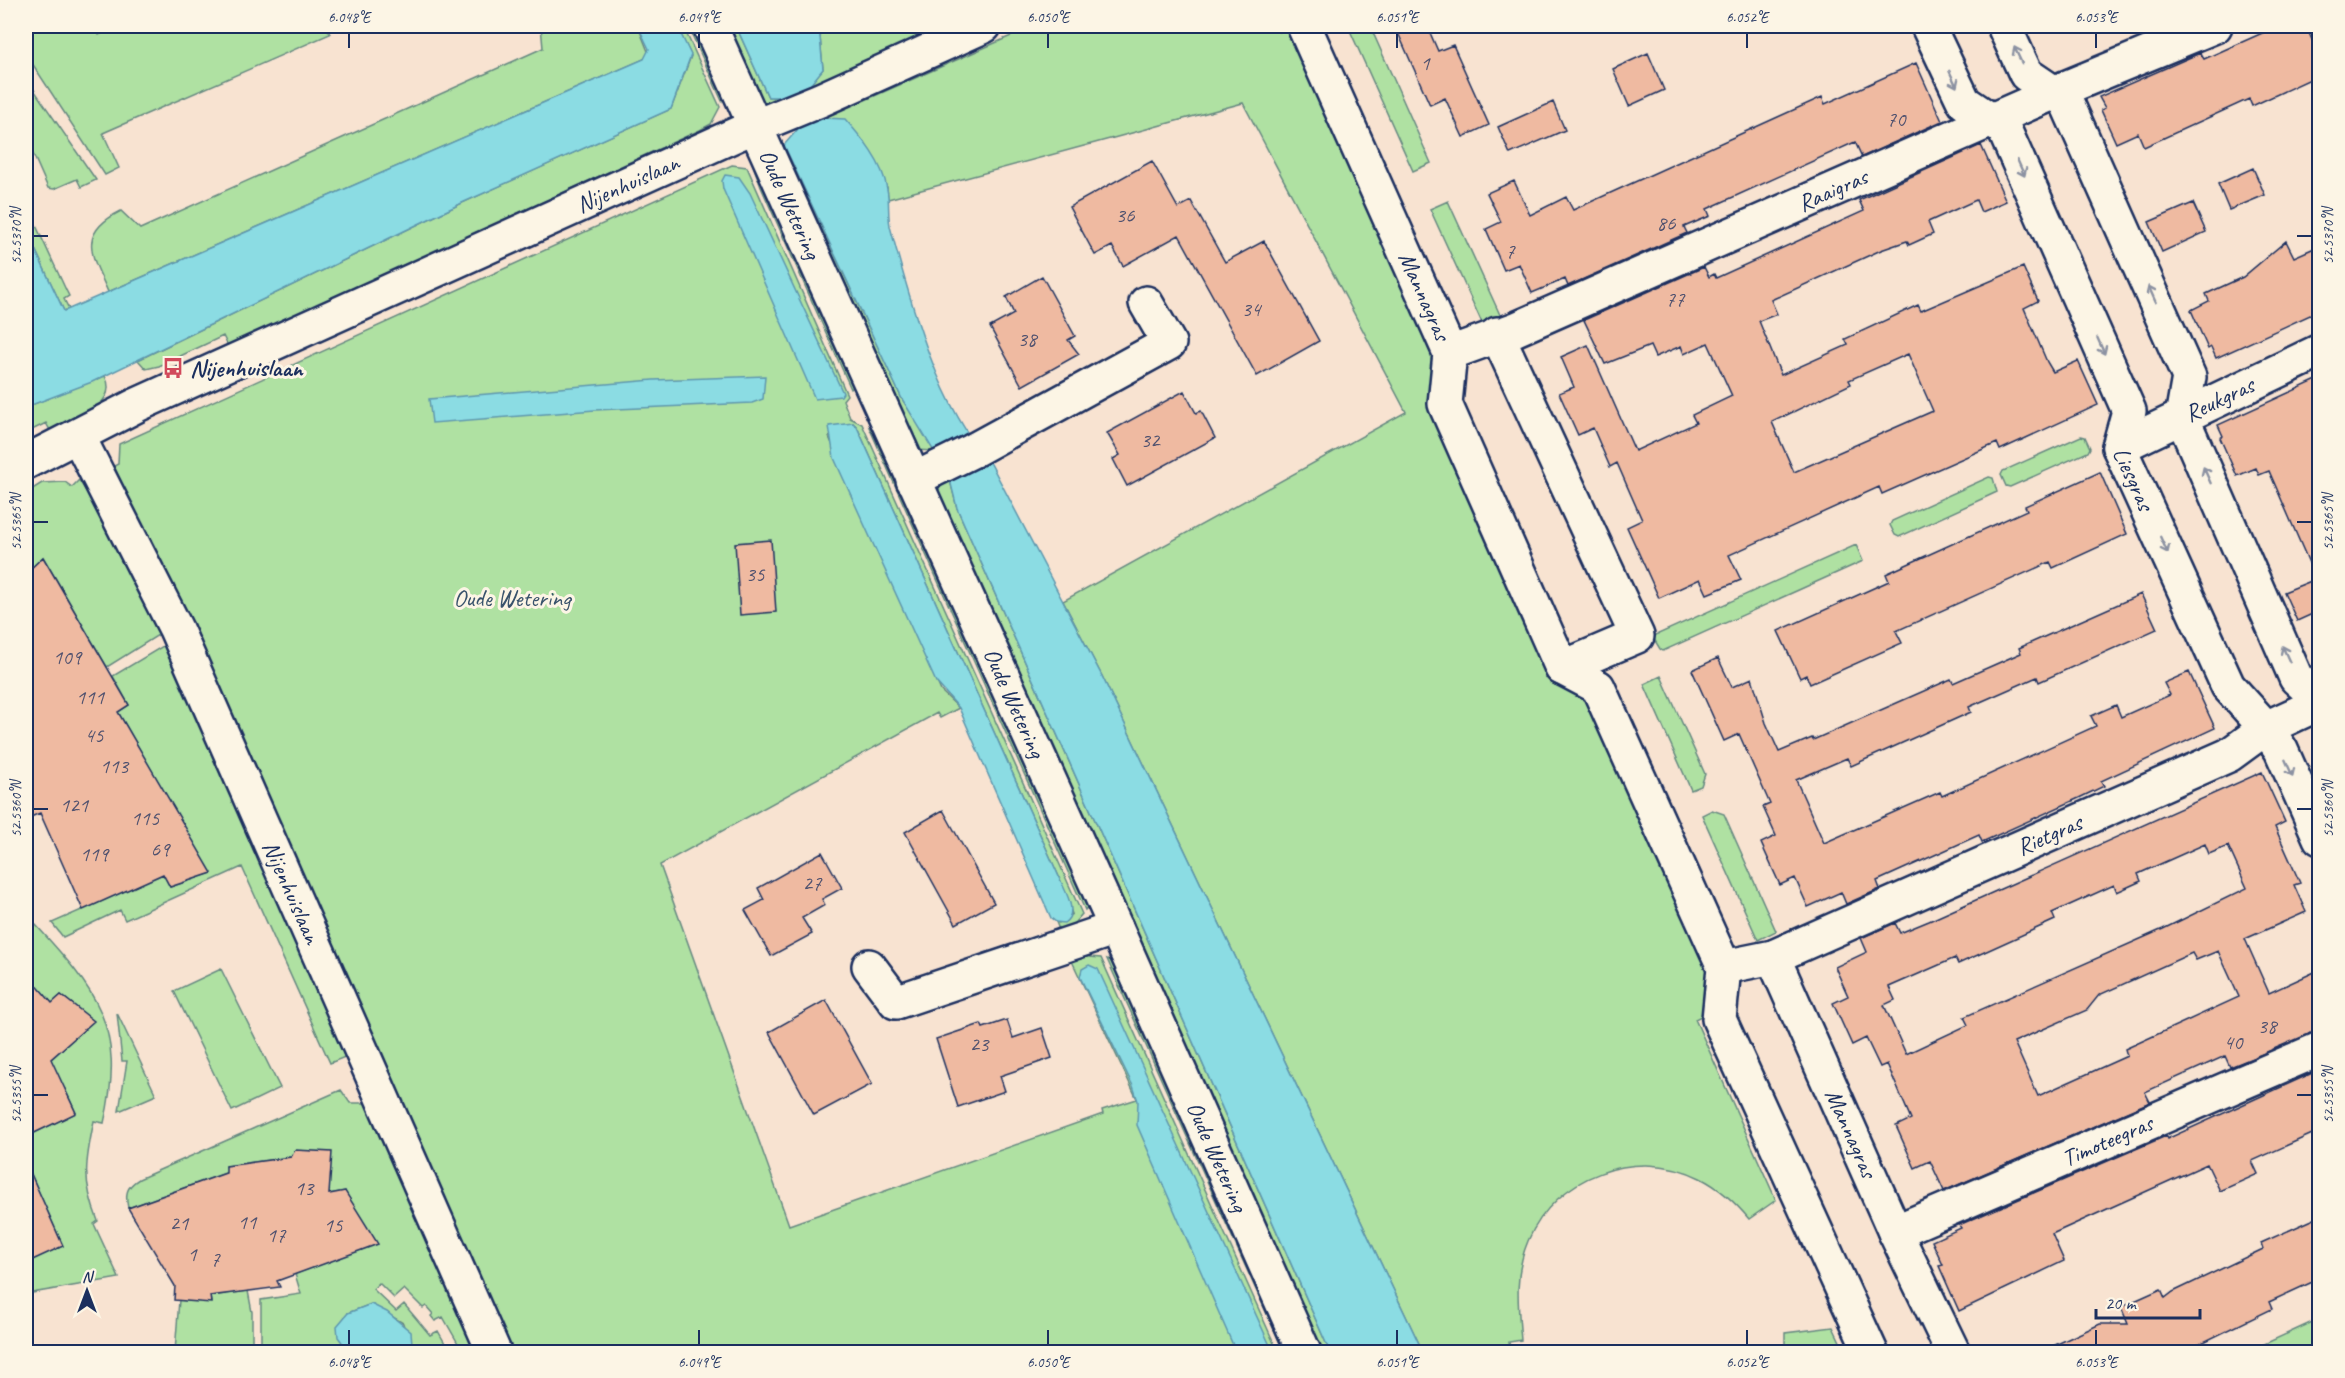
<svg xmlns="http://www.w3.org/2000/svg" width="2345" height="1378" font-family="Caveat,sans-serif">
	<rect width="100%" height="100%" fill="#f8e3d1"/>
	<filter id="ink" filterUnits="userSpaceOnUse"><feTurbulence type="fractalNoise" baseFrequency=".0167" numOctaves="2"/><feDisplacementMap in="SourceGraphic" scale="12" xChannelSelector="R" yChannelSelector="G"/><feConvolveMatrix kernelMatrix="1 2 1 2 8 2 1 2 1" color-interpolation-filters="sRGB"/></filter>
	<g filter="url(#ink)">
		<path fill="#afe1a2" stroke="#658880" stroke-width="1.5" fill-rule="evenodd" d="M26,26H94L99,35L116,26H326L330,34L103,133L119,168L105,175L26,54Z
			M541,26H638L649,54L644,59L108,292C93,257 75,234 121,211L140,229L543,48Z
			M677,26H683L720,107L711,124L700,130L228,346L223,336L159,366L146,369L138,360L462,203L671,109L691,56Z
			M688,26H694L725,94L722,101Z
			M723,26H736L768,97H783L785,101L766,104L761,102Z
			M819,26H951L811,89L809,85L823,69Z
			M1034,26H1276L1279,32L1289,27L1712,970L1705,1014L1695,1019L1776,1200L1749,1219C1735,1202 1720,1188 1700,1178C1637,1146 1555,1176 1528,1241C1514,1274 1518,1306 1521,1340L1509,1342L1510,1352H1423L1102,676L1063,601L1406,412L1243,103L888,199L887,187L824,118Z
			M1348,26H1370L1431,163L1413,171Z
			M26,75L30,84L96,180L81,187L77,179L54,189L48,188L26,138Z
			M784,145L902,399L936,451L914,450L779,151Z
			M750,157L756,162L855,385L851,389L761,187Z
			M732,165L747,167L847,395L843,400L850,418L862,424L1082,914L1068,930L1060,932L1056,922L1059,923L1072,914L1060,879L857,427L853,423L829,437L941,691L959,708L940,718L937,713L660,865L789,1225L1103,1114L1102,1110L1137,1099L1071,959L1078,956L1101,958L1278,1352H513L114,466L118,464L119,444Z
			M1448,201L1501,317L1483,325L1430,209Z
			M26,204L66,290L69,296L64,299L69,309L64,311L26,230Z
			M105,376C121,406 70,422 51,432L46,423L26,433V407Z
			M869,427L875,429L1089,905L1085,910Z
			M2081,436L2085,437L2090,448L2088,452L2010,487L2006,486L2001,475L2003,471Z
			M949,476L957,508L1330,1352H1319L934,496Z
			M1989,477L1993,478L1997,492L1899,537L1895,535L1890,525L1892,521Z
			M79,480L128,557L163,632L107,667L43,557L26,573V493L42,483L65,482L72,487Z
			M1856,545L1863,561L1663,651L1660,649L1654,639L1656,635Z
			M168,643L348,1048L345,1057L330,1063L242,867L125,920L120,910L63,937L52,923L163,874L170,887L211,873L118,712L129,705L113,676Z
			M1661,676L1705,774L1701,786L1691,790L1644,684Z
			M1712,810L1724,814L1776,931L1758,940L1702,815Z
			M26,914C91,986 128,1020 104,1123L94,1121C85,1163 82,1180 98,1221L94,1224L119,1278L26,1294V1262L63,1246L26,1163V1131L28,1136L76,1113L65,1089L32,1104L26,1097V1082L93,1021L61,995L52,1003L35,984L26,992Z
			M1107,959L1113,961L1289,1352H1284Z
			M221,969L280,1088L232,1111L174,991Z
			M117,1013L156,1095L119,1111L127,1061H122Z
			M341,1090L350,1103H372L486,1352H463L443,1317L435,1321L431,1316L433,1314L426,1306L423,1308L404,1289L394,1298L379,1283L373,1289L396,1311L404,1304L430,1335L438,1331L450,1352H261V1300L301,1294L295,1274L343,1256L345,1191L329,1194L296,1156L226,1166L228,1172L128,1208C125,1194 126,1187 139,1179ZM371,1304L403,1323L409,1348H365L348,1313Z
			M248,1291L252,1312V1352H175L179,1300L211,1302L210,1296Z
			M2319,1319V1344L2300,1352H2260L2258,1347Z
			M1833,1327L1845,1352H1785V1333Z"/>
		<path fill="#8bdce3" stroke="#5e97ae" stroke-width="1.5" d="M638,26H677L691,55L671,109L462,203L92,382L26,407V230L64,311L69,309L644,59L649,49Z
			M736,26H819L823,69L810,85L824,118L845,119C862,138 883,163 887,189C890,202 887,217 891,230C911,304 938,406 991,464L1102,676L1423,1352H1330L957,508L949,476L902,399L784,145L797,130L785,101L782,97H768Z
			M725,175L739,177L750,193L843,393L841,396L815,399L723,189L722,181Z
			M765,376L763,399L752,403L595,410L432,423L429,399L653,380Z
			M853,423L857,427L1060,879C1066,893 1079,913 1064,923L1056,922L1051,918L959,708L936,682L834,458L829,426Z
			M1089,965L1098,969L1273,1352H1236L1137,1125L1138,1101L1133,1086L1080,977L1082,969Z
			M371,1304L387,1312L411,1332L412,1344L408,1348H365L344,1345L338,1337L337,1326L348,1313Z"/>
		<path fill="#efbaa1" stroke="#1b2f5e" stroke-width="1.5" fill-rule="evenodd" d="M1395,26H1427L1438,51L1453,45L1489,125L1463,137L1445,98L1430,105Z
			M2278,26H2306L2319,56V75L2252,106L2249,99L2144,147L2138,133L2116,143L2101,110L2105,108L2099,97L2200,53L2204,59Z
			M1648,53L1664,90L1629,106L1613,69Z
			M1916,63L1942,121L1862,157L1855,142L1707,209L1710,216L1684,227L1687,233L1568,286L1565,279L1532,293L1519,264L1504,270L1486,229L1501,222L1487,193L1514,181L1530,215L1566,197L1573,210L1822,97L1825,104Z
			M1553,102L1565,130L1510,154L1498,127Z
			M1981,145L2006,201L1981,212L1976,200L1928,222L1933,234L1909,245L1907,241L1881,250L1771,300L1777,314L1759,321L1781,375L1848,345L1845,339L1918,305L1921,311L2023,267L2038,301L2024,308L2047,362L2053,372L2078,361L2098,405L2000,450L1997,443L1882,494L1879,487L1729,555L1741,580L1707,594L1700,579L1659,598L1627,527L1642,520L1617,463L1610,467L1593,428L1578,435L1559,393L1574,387L1561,357L1588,345L1635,451L1696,423L1692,415L1732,396L1708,343L1684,354L1681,346L1655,357L1650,346L1605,364L1584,320L1704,267L1709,277L1714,274L1716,278L1864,211L1859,200ZM1908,354L1933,411L1794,472L1772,422L1851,384L1849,380Z
			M1152,161L1178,208L1191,201L1225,262L1264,241L1319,341L1257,376L1179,235L1123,266L1112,246L1095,255L1069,207Z
			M2253,168L2265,195L2229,210L2218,184Z
			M2193,203L2206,232L2162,252L2149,222Z
			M2286,241L2294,257L2319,246V311L2216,358L2211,347L2208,349L2191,310L2209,301L2206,294L2243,277Z
			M1042,276L1075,336L1068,340L1079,354L1022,386L990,327L1014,314L1006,297Z
			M2319,379V611L2297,621L2284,592L2316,579L2269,471L2259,475L2256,468L2237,476L2220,438L2223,436L2218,425Z
			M1184,391L1196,413L1201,411L1215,438L1127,486L1113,459L1120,455L1107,433Z
			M2100,472L2127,534L2053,568L2050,562L1896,631L1902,643L1810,684L1806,675L1800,678L1778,631L1889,581L1886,574L2027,510L2025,506Z
			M771,540L776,612L740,615L735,543Z
			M43,557L129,705L118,712L212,873L170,887L163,874L83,910L40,813L26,819V573Z
			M2141,594L2157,629L2039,682L2037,677L1969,707L1971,712L1851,766L1847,758L1796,780L1824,843L1940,792L1942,796L2096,726L2091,716L2116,705L2121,717L2170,695L2164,683L2189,672L2215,728L2101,781L2104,786L2079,798L1982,842L1979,835L1877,881L1880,889L1846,904L1841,892L1808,907L1795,878L1780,885L1761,843L1776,836L1763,807L1770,804L1739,734L1724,741L1692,670L1718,658L1732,687L1752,678L1766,723L1779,752L1812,738L1813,740L1951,679L1953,683L2021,653L2019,648Z
			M2262,772L2285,822L2275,827L2300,883L2294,885L2306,912L2245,939L2269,993L2319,970V1031L2230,1067L2225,1056L2145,1092L2150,1102L1944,1191L1930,1161L1915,1168L1896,1126L1911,1119L1887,1064L1880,1067L1866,1038L1852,1045L1833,1003L1848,996L1835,967L1867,952L1861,938L1895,923L1900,933L1929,921ZM2205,844L2209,854L2228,846L2247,888L2163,929L1964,1017L1968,1025L1906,1054L1884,1005L1895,1000L1889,987L1955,958L1958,964L2055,920L2052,913L2114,885L2117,892L2141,881L2138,874ZM2218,951L2239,997L2125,1049L2127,1056L2038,1096L2014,1042L2087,1010L2099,995L2192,953L2196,960Z
			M943,810L994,903L956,924L905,832Z
			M822,852L842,888L822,899L825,905L802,918L812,934L771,956L745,910L764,900L758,888Z
			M26,973L52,1003L61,995L94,1021L51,1059L76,1113L26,1137Z
			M826,1000L872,1084L814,1115L769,1032Z
			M1007,1020L1013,1038L1042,1028L1052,1058L1000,1076L1005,1091L958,1107L936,1039L981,1024L983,1028Z
			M2319,1070V1131L2252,1161L2258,1174L2220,1191L2207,1164L2052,1234L2064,1261L1959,1311L1939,1266L1943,1265L1932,1241L1961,1228L1959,1225L2166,1136L2167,1139Z
			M295,1150L332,1152L329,1194L345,1191L378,1244L277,1281L280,1287L210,1296L211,1303L174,1300L175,1286L128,1208L226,1173V1166L291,1157Z
			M26,1163L63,1246L26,1263Z
			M2319,1217V1279L2269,1302L2272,1309L2181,1353H2038L2100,1324H2128L2121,1307L2161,1289L2165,1298L2173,1292L2263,1249L2261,1243Z"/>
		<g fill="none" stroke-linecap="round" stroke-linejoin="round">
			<defs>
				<g id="minor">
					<path id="s1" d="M710,26L1116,928L1304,1352"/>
					<path id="s2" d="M1304,26L1450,353L1445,404L1562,668L1598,687L1724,967L1719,1019L1871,1352"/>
					<path id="s3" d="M1928,26L1964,102L2004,129L2129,411L2119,447L2228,686L2266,728L2281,750L2320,838"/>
					<path d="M2004,26L2026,74L2066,101L2189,377L2182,417L2296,678L2320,700"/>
					<path d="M1497,334L1637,636L1562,668"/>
					<path id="s4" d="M1450,353L1516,329L2053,93L2215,26"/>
					<path id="s5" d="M78,436L176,629L494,1352"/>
					<path id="s6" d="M2119,447L2320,351"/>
					<path id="s7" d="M26,462L137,405L737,134L820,100L984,26"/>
					<path d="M913,480L972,451L1169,343L1146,303"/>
					<path id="s8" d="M1773,957L2229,755L2266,728L2320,703"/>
					<path d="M869,966L896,1002L1116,928"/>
					<path id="s9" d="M1724,967L1773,957L1895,1232L1953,1352"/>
					<path id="s10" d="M1895,1232L2320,1049"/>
				</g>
			</defs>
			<use href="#minor" stroke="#1b2f5e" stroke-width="38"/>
			<use href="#minor" stroke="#fcf5e5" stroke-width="33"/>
		</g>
		<defs><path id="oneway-shaft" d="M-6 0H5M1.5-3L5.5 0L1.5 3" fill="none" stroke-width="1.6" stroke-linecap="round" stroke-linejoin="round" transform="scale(1.5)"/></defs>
		<g stroke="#8c92a2">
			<use href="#oneway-shaft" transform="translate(2018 55) rotate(-115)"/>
			<use href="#oneway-shaft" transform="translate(1953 79) rotate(65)"/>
			<use href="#oneway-shaft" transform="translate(2021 168) rotate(66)"/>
			<use href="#oneway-shaft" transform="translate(2152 294) rotate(-114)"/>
			<use href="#oneway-shaft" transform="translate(2101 346) rotate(66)"/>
			<use href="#oneway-shaft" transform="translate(2207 475) rotate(-114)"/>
			<use href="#oneway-shaft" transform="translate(2164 545) rotate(65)"/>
			<use href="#oneway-shaft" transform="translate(2286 654) rotate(-114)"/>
			<use href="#oneway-shaft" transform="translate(2289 768) rotate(66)"/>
		</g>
	</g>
	<path fill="none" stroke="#1b2f5e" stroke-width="2" d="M349,33V48M699,33V48M1048,33V48M1397,33V48M1747,33V48M2096,33V48M33,236H48M2297,236H2312M33,522H48M2297,522H2312M33,809H48M2297,809H2312M33,1095H48M2297,1095H2312M349,1330V1345M699,1330V1345M1048,1330V1345M1397,1330V1345M1747,1330V1345M2096,1330V1345"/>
	<defs>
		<symbol id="bus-bare" viewBox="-9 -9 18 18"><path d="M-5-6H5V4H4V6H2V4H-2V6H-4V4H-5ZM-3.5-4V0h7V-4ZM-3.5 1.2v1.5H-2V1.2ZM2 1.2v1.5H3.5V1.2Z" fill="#d1495b" stroke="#fcf5e5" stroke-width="2.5" paint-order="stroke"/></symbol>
	</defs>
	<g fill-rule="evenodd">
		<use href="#bus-bare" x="158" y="353" width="30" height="30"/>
	</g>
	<g text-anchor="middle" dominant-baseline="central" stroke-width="6" stroke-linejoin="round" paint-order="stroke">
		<g font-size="21" fill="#50526f">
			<text x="1425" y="63">1</text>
			<text x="1896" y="119">70</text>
			<text x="1125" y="215">36</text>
			<text x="1666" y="223">86</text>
			<text x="1510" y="251">7</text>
			<text x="1675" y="299">77</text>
			<text x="1251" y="309">34</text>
			<text x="1027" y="339">38</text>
			<text x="1150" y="440">32</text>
			<text x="755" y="574">35</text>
			<text x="67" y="657">109</text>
			<text x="90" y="697">111</text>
			<text x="94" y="735">45</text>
			<text x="114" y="766">113</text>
			<text x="74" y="805">121</text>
			<text x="145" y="818">115</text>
			<text x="160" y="849">69</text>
			<text x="94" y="854">119</text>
			<text x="812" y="883">27</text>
			<text x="2267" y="1026">38</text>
			<text x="2233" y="1042">40</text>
			<text x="979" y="1044">23</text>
			<text x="304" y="1188">13</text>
			<text x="247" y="1222">11</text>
			<text x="179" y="1223">21</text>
			<text x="333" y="1225">15</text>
			<text x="276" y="1235">17</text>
			<text x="192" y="1254">1</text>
			<text x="215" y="1259">7</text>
		</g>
		<g font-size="24" fill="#1b2f5e" stroke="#fcf5e5">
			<text stroke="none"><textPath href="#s7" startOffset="663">Nijenhuislaan</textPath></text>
			<text stroke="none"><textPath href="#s4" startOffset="416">Raaigras</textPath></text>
			<text stroke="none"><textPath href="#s1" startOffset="195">Oude Wetering</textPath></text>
			<text stroke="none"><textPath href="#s2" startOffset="296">Mannagras</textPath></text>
			<text stroke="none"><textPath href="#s6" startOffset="111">Reukgras</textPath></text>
			<text stroke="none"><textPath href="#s3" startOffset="513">Liesgras</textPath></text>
			<text stroke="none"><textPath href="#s1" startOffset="742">Oude Wetering</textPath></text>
			<text stroke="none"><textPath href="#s8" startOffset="302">Rietgras</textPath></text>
			<text stroke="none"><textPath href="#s5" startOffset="504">Nijenhuislaan</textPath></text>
			<text stroke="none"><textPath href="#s9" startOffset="243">Mannagras</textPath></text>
			<text stroke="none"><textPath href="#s10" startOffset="231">Timoteegras</textPath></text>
			<text stroke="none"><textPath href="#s1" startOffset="1239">Oude Wetering</textPath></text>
		</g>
		<g font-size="24" font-weight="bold" fill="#1b2f5e" stroke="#fcf5e5" text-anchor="start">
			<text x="190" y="368">Nijenhuislaan</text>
		</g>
		<g font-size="24" fill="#39536c" stroke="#fcf5e5">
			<text x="512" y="598">Oude Wetering</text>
		</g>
	</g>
	<rect width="2345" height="1378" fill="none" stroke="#fcf5e5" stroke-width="66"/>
	<g transform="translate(87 1291)" stroke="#fcf5e5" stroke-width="4.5" paint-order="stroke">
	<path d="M0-4.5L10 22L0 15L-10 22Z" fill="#1b2f5e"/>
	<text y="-9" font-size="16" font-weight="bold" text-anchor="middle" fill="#1b2f5e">N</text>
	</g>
	<path d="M2096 1309v9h104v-9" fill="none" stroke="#1b2f5e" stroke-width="3"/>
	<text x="2105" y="1309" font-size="18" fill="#1b2f5e" stroke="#fcf5e5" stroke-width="4.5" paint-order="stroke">20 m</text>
	<rect x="33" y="33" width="2279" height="1312" fill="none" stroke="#1b2f5e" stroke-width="2"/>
	<g font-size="15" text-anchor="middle" fill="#1b2f5e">
		<text x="349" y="22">6.048°E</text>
		<text x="699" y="22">6.049°E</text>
		<text x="1048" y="22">6.050°E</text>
		<text x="1397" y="22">6.051°E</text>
		<text x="1747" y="22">6.052°E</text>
		<text x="2096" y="22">6.053°E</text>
		<text transform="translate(16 236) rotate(-90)" y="5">52.5370°N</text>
		<text transform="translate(2328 236) rotate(-90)" y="5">52.5370°N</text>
		<text transform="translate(16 522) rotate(-90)" y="5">52.5365°N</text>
		<text transform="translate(2328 522) rotate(-90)" y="5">52.5365°N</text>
		<text transform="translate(16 809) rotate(-90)" y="5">52.5360°N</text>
		<text transform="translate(2328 809) rotate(-90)" y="5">52.5360°N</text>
		<text transform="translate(16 1095) rotate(-90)" y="5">52.5355°N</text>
		<text transform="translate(2328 1095) rotate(-90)" y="5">52.5355°N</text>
		<text x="349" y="1367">6.048°E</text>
		<text x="699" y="1367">6.049°E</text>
		<text x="1048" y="1367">6.050°E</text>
		<text x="1397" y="1367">6.051°E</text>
		<text x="1747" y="1367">6.052°E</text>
		<text x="2096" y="1367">6.053°E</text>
	</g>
</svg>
